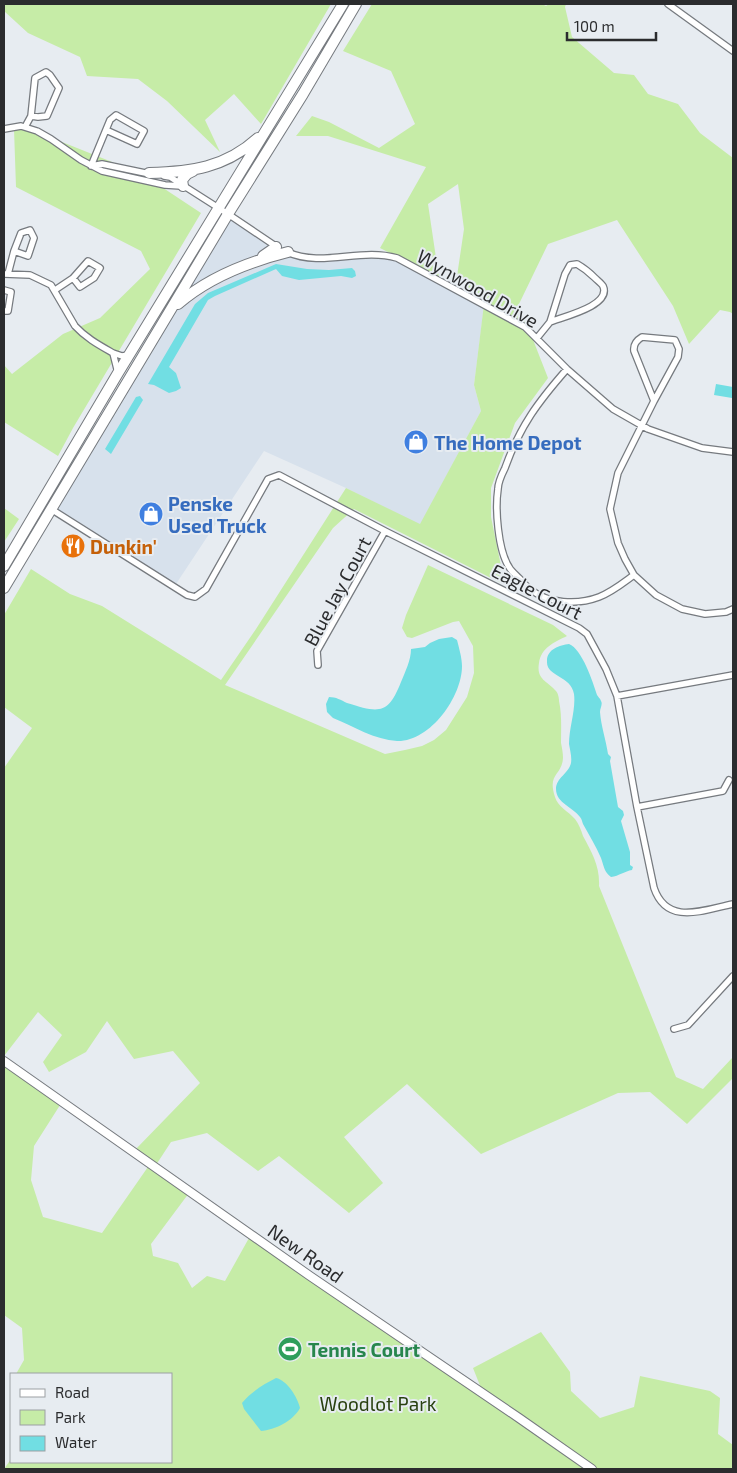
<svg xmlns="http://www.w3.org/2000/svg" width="737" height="1473" font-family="'Exo 2',sans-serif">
	<rect width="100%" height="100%" fill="#e7ecf1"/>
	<path fill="#d7e1ec" d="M228,214L276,247L295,256H390L484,306L474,385L481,411L420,525L346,488L264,451L174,587L51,509Z"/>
	<path fill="#c6eca7" d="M4,4H331L261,124L234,94L205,120L220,152L167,101L138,79L87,76L80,57L28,33L4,11Z
		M372,4H542L546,6L549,4H566L565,7L572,37L614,73L634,75L648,94L678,104L700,133L733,158V314L730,312L720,310L689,344L673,306L617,220L548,244L519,304L548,378L515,423L491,488V517L501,566V583L354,509L333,528L225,685L385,754L405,750L422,746L434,740L446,730L467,697L474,673L473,646L459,621L453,622L412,638L407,637L402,628L406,615L428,565L553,625L567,636C554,642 541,648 539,663C536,680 548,681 556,691C558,693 559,698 559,701C562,715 561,729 561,743C562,748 563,753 563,758C562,776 547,773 555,797C558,807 568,811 575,819C579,824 581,830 583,836C592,853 600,866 599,886L676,1077L703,1089L733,1057V1078L687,1124L650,1092L618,1093L481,1154L407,1084L344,1137L383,1183L349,1213L279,1156L258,1171L207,1133L171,1142L154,1168L189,1193L151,1244L153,1256L178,1263L192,1288L207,1276L225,1281L249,1238L269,1248L483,1393L473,1368L541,1332L570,1372L571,1391L600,1418L634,1407L640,1376L710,1391L720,1398L718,1434L733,1445V1469H4L11,1459V1462H171V1374H16L24,1360L22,1328L4,1315V1063L62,1102L34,1146L31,1180L43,1217L102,1233L150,1164L134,1151L200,1083L173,1051L134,1059L107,1021L86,1052L49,1072L43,1062L62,1035L38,1012L4,1056V768L32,728L4,707V615L31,569L70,594L102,606L221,680L256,629L346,488L420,524L481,411L474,385L485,296L456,283L464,229L458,184L428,204L439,278L380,248L426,167L328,136H296L312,116L329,122L379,148L415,124L391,71L343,51Z
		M14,129L32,130L142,174L201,213L73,428L58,456L4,422V365L12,374L63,334L100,318L150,269L141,251L16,187Z
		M4,508L19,519L4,542Z"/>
	<path fill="#71dee3" d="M276,264L307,269L329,270L352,268L355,271L356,276L352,278L341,276L299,280L282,276L276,269L215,296L208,300L169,367L176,373L181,388L176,391L169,393L154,385L148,384L195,304L208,293Z
		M716,384L733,387V399L732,398L714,395Z
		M140,396L143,400L111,454L105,449L136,397Z
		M452,637L457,640C459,648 462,658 462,666C462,697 430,742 397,741C375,740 353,726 333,718L327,712L326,704L329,697C336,697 341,700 347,703C379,713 388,715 401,682C405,672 411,660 411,649L425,647L430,643L439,639Z
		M569,644C582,649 593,682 597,695C598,697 600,698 601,701C603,704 600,708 600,712C601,726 606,740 608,754L611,757L610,761L618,807L623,811L624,815L621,821L630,852V865L633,867L632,870C625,871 619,876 611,877C604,872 604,866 601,858C596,846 589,835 583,824C582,822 582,819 580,817C573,807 556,803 556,789C556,778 569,773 571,763C572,757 570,750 569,744C569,727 576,710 574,694C571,675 546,677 547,661C547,649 560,645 569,644Z
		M276,1378C287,1380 298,1398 300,1408C293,1421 275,1430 261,1431L244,1409L242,1403C251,1392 264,1384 276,1378Z"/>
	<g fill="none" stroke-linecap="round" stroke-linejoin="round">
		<defs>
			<path id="minor" d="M668,4L733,51
				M25,127L31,116L38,117L47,116L59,88L50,75L46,72L35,78L31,116
				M4,129L21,126L37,131L51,139L81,160L102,171L165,185L181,186
				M91,166L102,164L150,174
				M91,166L110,120L116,115L144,131L137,144L106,130
				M164,176L170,177L228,214L277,247
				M287,252C323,268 360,247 397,258L525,327L567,369L613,409L648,429L702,448L733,452
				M577,264C584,268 589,272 595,278C597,280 602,284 603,286C612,306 562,317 550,322L565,274L570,265Z
				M4,274L30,275L51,285L75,326C86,338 99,345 113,353
				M8,274L14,251L28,256L34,238L30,230L21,233L14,251
				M4,290L11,292L8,311H4
				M55,290L73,278L80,287L94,278L100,268L88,261L73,278
				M642,337L675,340L679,349L678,357L654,401L634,351C633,344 637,340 642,337Z
				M537,338L550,322
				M567,369C538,402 520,426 505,468C502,474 498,482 498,489C495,509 498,550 509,567C511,571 516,575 519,578C523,582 526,586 530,589C548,604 578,605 599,597C612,592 623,583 634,575
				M118,373L113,353L122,356L129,355
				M654,401L618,473L610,509L618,543L625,559L634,575L656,595L682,609L705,614L726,612L733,609
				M51,509L187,595L195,597L206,589L268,479L279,475L385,531L579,628L587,634L606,669L617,696L637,807L654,888C667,926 703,910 733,904
				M318,665L317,651L385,531
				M617,696L733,675
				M637,807L723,791L729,780
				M674,1029L688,1025L733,976"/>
			<path id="tertiary" d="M4,1061L310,1276L519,1418L592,1469"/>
			<path id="trunk" d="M149,173C191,172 225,168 258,138
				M183,186L182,180L187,174L193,171
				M263,256L276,247
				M178,304C209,277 248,262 288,252
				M4,566L118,373L343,4
				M4,588L228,214L303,94L356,4"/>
		</defs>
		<use href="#minor" stroke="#767a7f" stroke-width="8"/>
		<use href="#tertiary" stroke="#767a7f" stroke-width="10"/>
		<use href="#trunk" stroke="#767a7f" stroke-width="12"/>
		<use href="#minor" stroke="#fff" stroke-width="5.5"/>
		<use href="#tertiary" stroke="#fff" stroke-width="8"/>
		<use href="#trunk" stroke="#fff" stroke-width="10"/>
	</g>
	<defs>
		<symbol id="shop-disc" viewBox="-11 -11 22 22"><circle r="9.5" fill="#3f7fe0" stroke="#e7ecf1"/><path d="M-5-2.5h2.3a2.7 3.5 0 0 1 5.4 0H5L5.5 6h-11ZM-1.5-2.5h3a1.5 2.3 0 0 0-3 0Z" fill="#fff"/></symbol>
		<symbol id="restaurant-disc" viewBox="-11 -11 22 22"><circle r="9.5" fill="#e8710a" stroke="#e7ecf1"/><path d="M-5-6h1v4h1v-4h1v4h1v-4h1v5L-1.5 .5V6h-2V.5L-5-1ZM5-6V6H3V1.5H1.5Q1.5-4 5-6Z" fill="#fff"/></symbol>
		<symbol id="stadium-disc" viewBox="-11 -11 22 22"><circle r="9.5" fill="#2e9e5b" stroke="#e7ecf1"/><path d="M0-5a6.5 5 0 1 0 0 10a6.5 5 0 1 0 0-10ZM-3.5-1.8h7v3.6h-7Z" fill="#fff"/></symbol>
	</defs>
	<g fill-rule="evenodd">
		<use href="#shop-disc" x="402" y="428" width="28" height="28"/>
		<use href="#shop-disc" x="137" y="500" width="28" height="28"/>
		<use href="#restaurant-disc" x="59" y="532" width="28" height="28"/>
		<use href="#stadium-disc" x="276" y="1335" width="28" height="28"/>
	</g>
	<g text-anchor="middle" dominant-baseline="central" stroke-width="4" stroke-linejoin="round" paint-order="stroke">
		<g font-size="19" fill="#2b2c2e" stroke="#e7ecf1">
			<text transform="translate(478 288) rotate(30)">Wynwood Drive</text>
			<text transform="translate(337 591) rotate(-62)">Blue Jay Court</text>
			<text transform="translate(537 591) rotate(27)">Eagle Court</text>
			<text transform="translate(306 1253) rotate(35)">New Road</text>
		</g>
		<g font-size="19" font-weight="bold" fill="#366cbe" stroke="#e7ecf1" text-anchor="start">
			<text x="434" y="442">The Home Depot</text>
			<text x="168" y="503">Penske<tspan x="168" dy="22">Used Truck</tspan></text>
		</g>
		<g font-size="19" font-weight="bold" fill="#c56008" stroke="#e7ecf1" text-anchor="start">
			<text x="90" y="546">Dunkin'</text>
		</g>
		<g font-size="19" font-weight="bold" fill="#27864d" stroke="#e7ecf1" text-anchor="start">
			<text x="308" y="1349">Tennis Court</text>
		</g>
		<g font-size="19" fill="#294110" stroke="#e7ecf1">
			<text x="378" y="1403">Woodlot Park</text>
		</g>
	</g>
	<rect width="737" height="1473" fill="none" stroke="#2b2c2e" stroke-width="10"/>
	<rect x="10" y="1373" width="162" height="90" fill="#e7ecf1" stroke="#9c9fa3"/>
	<rect x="20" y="1389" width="25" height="8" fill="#ffffff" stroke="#9c9fa3"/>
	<text x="55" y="1398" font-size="15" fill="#2b2c2e">Road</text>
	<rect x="20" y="1410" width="25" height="15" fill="#c6eca7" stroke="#9c9fa3"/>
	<text x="55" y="1423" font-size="15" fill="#2b2c2e">Park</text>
	<rect x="20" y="1436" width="25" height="15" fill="#71dee3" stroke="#9c9fa3"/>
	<text x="55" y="1448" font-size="15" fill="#2b2c2e">Water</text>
	<path d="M567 32v8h89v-8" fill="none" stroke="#2b2c2e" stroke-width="2.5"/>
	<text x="574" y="32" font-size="15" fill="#2b2c2e" stroke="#e7ecf1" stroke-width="4" paint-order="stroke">100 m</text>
</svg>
